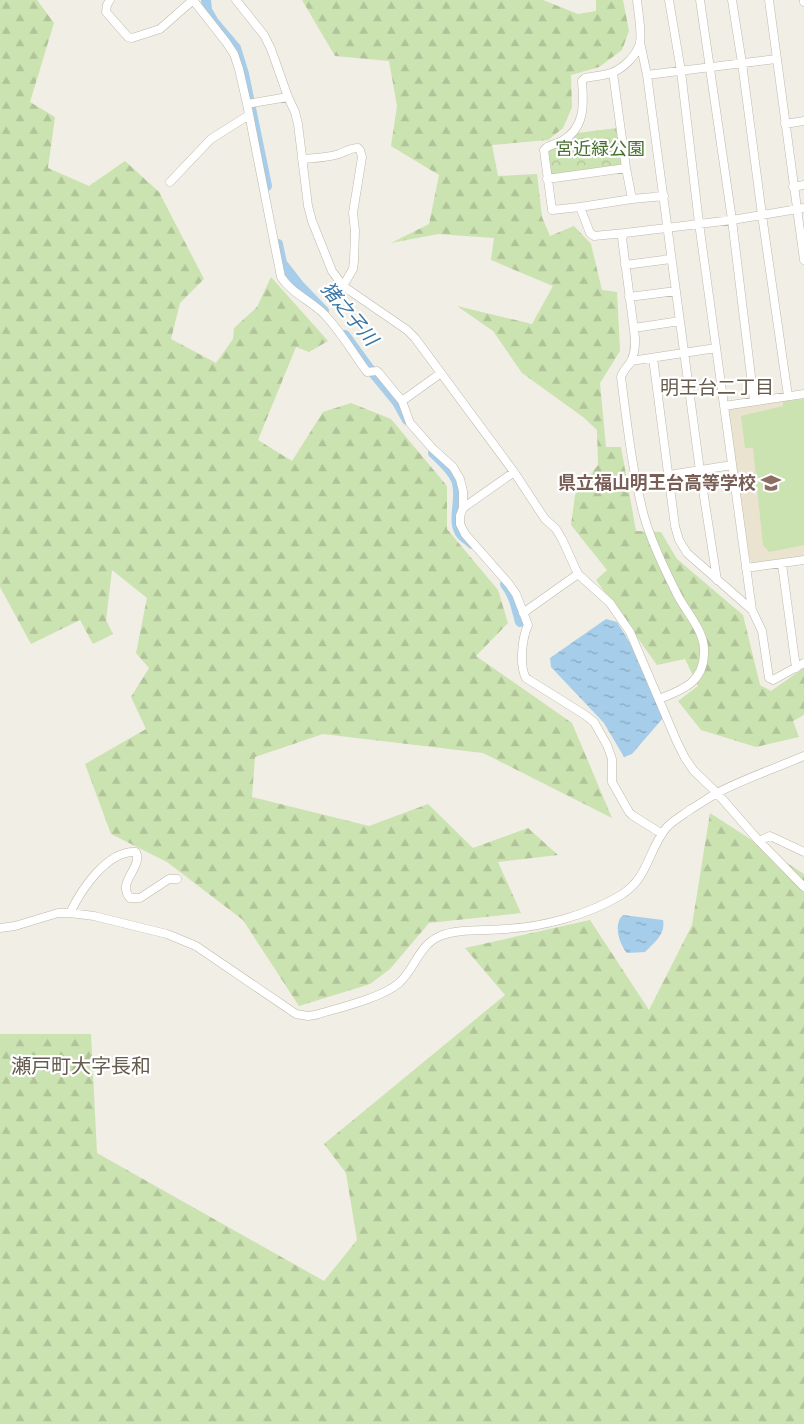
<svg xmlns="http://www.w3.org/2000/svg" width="804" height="1424" font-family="Karla,'Noto Sans JP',sans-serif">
	<defs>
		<pattern id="forest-firs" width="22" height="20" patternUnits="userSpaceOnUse" patternTransform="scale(1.25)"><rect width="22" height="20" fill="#cbe2b1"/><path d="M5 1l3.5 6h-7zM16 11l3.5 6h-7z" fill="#b0c399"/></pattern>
		<pattern id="park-crowns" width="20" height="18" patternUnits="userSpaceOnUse" patternTransform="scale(1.25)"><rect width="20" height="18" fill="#cbe2b1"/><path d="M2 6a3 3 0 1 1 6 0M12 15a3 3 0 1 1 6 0" fill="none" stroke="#b0c399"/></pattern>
		<pattern id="water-ripples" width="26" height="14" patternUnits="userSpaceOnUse" patternTransform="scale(1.25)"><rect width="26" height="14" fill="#a6cde9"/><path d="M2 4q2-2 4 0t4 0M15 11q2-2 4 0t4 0" fill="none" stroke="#89a8be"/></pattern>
	</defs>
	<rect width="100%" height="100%" fill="#f1eee5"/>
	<path fill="#e9e3d0" d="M804,397V556L753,563L750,560L728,411L731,408Z"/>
	<path fill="#cbe2b1" d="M804,399V545L769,552L763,545L753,448H745L741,416L783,406V401Z"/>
	<path fill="url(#forest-firs)" d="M0,0H37L54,23L30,102L55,117L48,168L89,186L125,161L159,192L204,279L180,303L171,339L216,363L233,339L234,328L257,307L271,277L328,341L309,352L296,347L258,440L292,461L323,412L351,403L391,419L447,486V529L498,590L508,623L476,656L572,723L612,818L483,753L323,734L255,757L252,797L369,826L428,804L473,848L528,828L558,855L498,862L521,913L429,923L390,969L370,984L299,1006L243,920L167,862L111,834L85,764L146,729L131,697L149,668L136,653L147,598L112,570L106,620L113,634L93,644L80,620L31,644L0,587Z
		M302,0H543L578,14L596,11V0H623L629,31L622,50L599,67L571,75L572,107L563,128L548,140L492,145L498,176L537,174L542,217L550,236L574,226L591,244L602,290L617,292L620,351L600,383L606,447H621L636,531L661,532L677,559L743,615L760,685L771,691L804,668V715L793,721L799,737L756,747L701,730L678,701L698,686L685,659L657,665L596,580L607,570L571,525L575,495L598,465L597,430L583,417L522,373L493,331L457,306L532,324L553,286L491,260L494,238L438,234L391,243L429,224L439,175L391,146L397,106L389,61L335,56Z
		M710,813L804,874V1424H0V1034H91L97,1153L324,1281L357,1240L346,1173L324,1144L505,995L465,948L590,920L649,1010L692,925Z"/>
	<path fill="url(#park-crowns)" d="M617,128L623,162L619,167L553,175L549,172L546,152L550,148L560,146L568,141L577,133Z"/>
	<path fill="url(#water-ripples)" d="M606,619L617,622L630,643L663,718L632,754L624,757L604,723L551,667L550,658Z
		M623,915L663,920C666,934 654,943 645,952L627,953C619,944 613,924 623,915Z"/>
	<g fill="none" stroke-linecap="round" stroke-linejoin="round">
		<path stroke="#a6cde9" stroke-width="10" d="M206,0L207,10L214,22L236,48L244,74L267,186
			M278,244L282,263L300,286L324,311
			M345,335L369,368L397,402L407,420
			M433,453C441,461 451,469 456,480C463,497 451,519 460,533C463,538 468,540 472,544
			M505,584C514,595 516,608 520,622"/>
		<defs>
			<path id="minor" d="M110,0L107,5L106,12L128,37L132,38L160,29L193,0
				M193,0L226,42L234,54L239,69L247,104L281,277C292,294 312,301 325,315C341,332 353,353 367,372L377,371L379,373L402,401L410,423L432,448L453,467L460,479L463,491V508L460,516V524L465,534L509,584L516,594L528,625C522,638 519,666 526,678L585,715L594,722L607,745L612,759V782L629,812L632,815L662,834
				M236,0L264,35L271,49L288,97L295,112L298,124L308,206L312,221L332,271L343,286L407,330L415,338L514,472L545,519L556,529L562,539L578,574L610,603L630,632L677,742L685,758L694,771L717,793L759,841L804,887
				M669,0L681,71L699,223L752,610L762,631L769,678L773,680L804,663
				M700,0L732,220L754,401
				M732,0L742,63L762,215L788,396
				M769,0L804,260
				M804,0V2
				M640,42L647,75L700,471L717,580
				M613,73L626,168L632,199
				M647,75L776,59
				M247,104L288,97
				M785,124L804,121
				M302,159C314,158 327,158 339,154C345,152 350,148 358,148L360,150L362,157L353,213L355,231L354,261L353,269L343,286
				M547,179L626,168
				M170,182L211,139L249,115
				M793,187L804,185
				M580,207L632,199L664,196
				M625,233L594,236L590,233L580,207L552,210L544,150C549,144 555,145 562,141C585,128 584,105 582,81L585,78C593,76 603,76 611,73C623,69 637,55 640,43C642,32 638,11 637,0
				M625,265L671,259
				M629,297L676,291
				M634,328L680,321
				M653,358L675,526L679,540L687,553L752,610
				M631,361L716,348
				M402,401L441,373
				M724,406L804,394
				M669,475L732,465
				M463,508L514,472
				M782,564L796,668
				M746,568L804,560
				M523,613L578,574
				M659,699C682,690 703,683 704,654C706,630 684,611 675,590C663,566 651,541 644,516C632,470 627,423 621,377C623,371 627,367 630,363C635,355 635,346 635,338L622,238L625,233L732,220L804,208
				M759,841L770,836L804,852
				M70,913C81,890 107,850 136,852C143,868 116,882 130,898H140L169,879H177
				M0,928L15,926L58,913H70L94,916L167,934L196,946L296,1014L308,1016L315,1015C338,1008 382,998 399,983C414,970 419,946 438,937C456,928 485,931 505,929C543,927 588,915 621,895C649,878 648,849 667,827C674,820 683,815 691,809C700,804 708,798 717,793C744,779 776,768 804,756"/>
		</defs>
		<use href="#minor" stroke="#bfb8ac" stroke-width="9"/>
		<use href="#minor" stroke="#fff" stroke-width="8"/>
	</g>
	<defs>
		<symbol id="school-bare" viewBox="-9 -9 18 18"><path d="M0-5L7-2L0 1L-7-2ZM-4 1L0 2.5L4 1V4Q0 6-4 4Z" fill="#8d6e63" stroke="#fff" stroke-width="2.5" paint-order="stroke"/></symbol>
	</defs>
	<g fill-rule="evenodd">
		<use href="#school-bare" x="757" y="469" width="28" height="28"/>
	</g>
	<g text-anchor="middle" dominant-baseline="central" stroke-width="4.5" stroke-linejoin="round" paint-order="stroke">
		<g font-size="18" fill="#466f2e" stroke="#fff">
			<text x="600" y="149">宮近緑公園</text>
		</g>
		<g font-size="18" font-weight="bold" fill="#785e54" stroke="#fff" text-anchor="end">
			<text x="756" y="483">県立福山明王台高等学校</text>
		</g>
		<g font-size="19" font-style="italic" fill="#3975a5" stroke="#fff">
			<text transform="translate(349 314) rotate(50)">猪之子川</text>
		</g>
		<g font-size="19" fill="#655c4e" stroke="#fff">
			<text x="717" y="388">明王台二丁目</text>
		</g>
		<g font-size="20" fill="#655c4e" stroke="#fff">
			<text x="81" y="1066">瀬戸町大字長和</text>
		</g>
	</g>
</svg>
